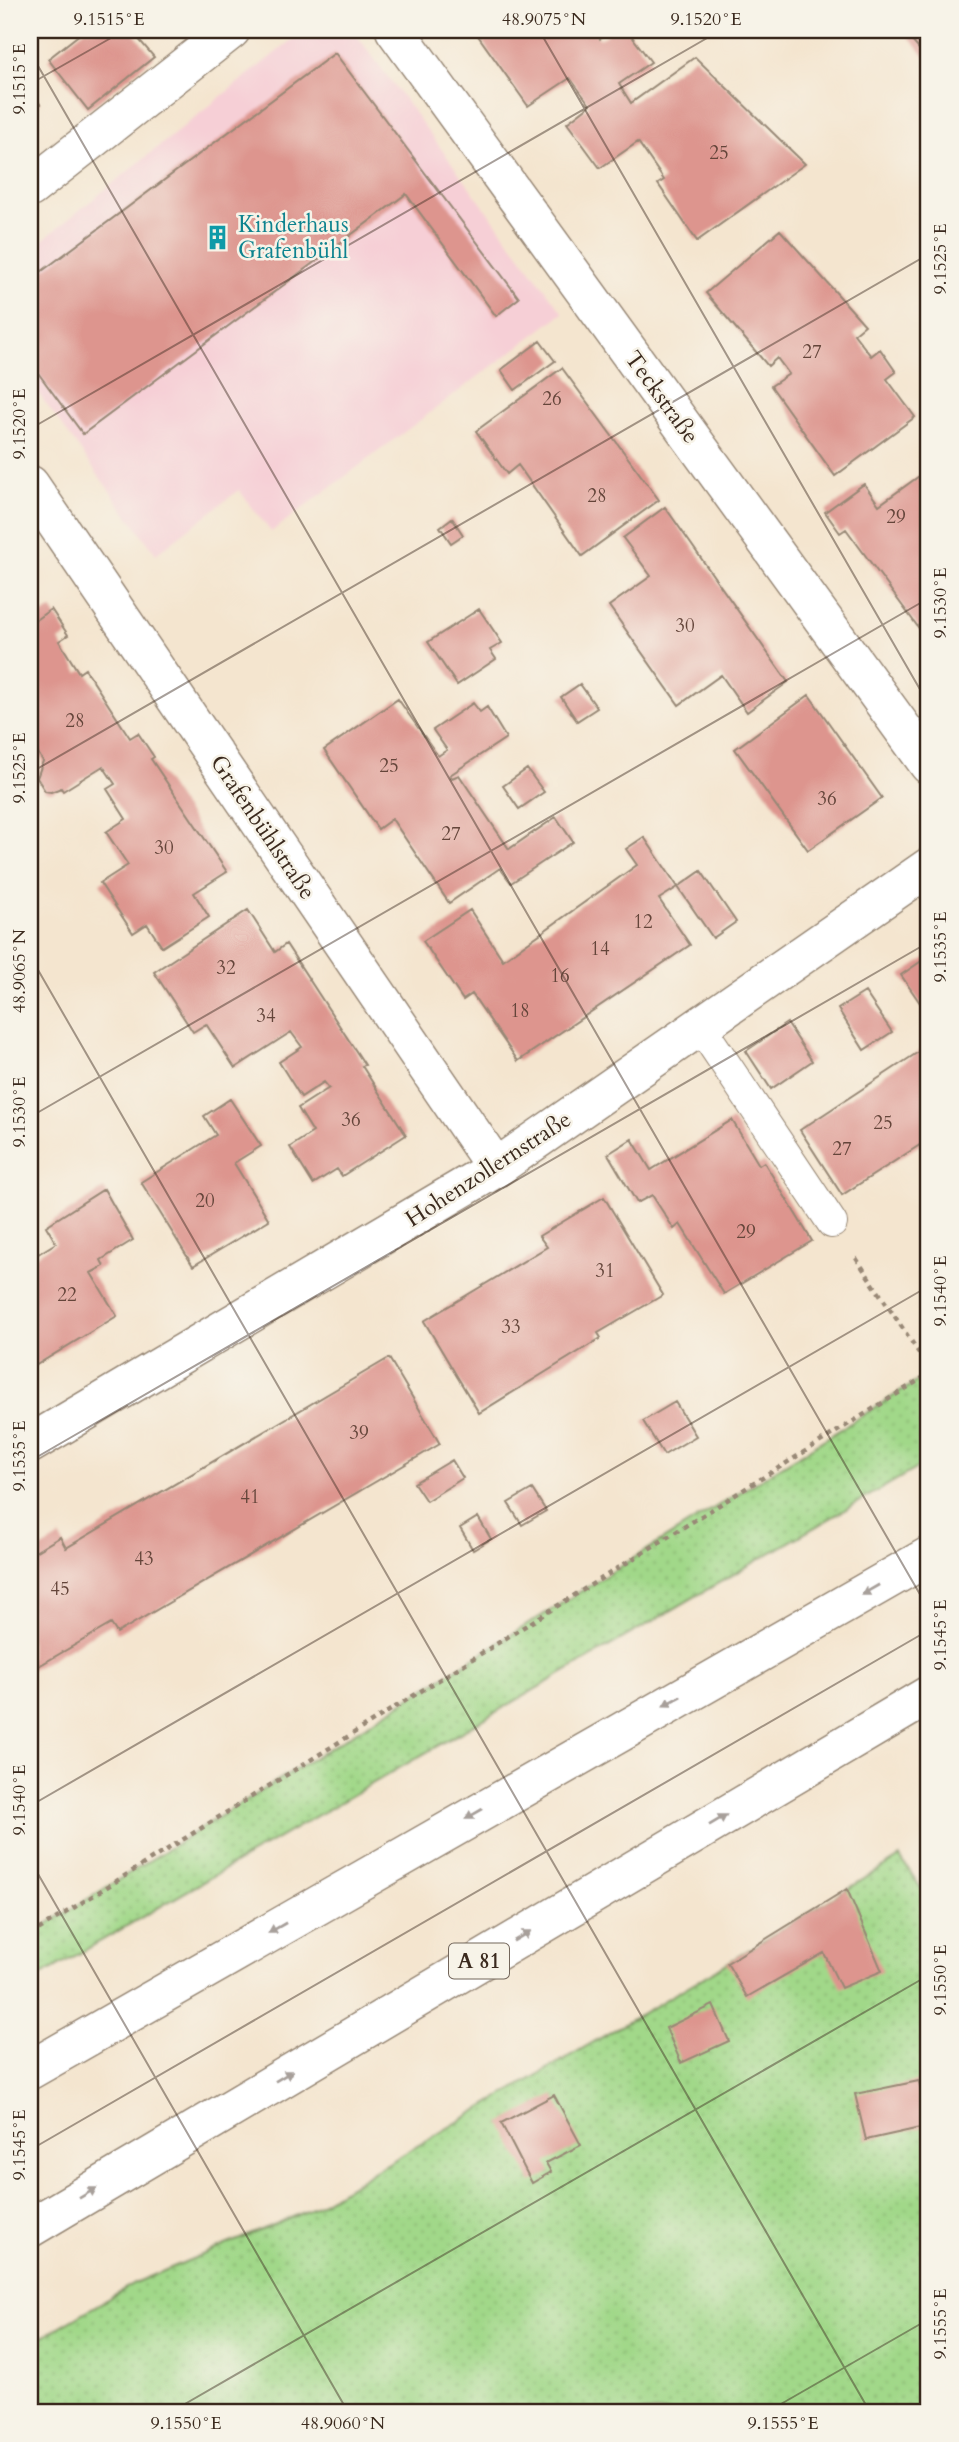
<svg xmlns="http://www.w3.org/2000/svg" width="959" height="2442" font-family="Cardo,serif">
	<defs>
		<pattern id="grass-dots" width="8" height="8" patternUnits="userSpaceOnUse" patternTransform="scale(1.75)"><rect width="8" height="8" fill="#a1d889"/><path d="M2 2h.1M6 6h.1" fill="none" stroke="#8cba76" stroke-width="1.8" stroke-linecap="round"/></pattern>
	</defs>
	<rect width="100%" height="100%" fill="#f7f3e8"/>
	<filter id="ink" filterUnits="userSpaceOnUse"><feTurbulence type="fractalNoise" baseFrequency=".0143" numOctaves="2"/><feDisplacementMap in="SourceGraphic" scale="14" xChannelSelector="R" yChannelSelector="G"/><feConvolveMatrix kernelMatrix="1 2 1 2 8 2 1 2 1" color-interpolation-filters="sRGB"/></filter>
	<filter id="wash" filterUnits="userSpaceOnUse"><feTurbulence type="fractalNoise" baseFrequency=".00686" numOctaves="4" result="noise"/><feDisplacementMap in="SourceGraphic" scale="28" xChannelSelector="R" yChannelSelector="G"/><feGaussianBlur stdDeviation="1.57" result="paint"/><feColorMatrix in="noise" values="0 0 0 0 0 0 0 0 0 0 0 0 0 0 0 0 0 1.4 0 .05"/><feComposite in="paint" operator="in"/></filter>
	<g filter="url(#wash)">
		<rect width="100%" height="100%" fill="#f4e5cf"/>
		<path fill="#f6cfd6" d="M304,30H353L563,313L271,532L239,490L156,554L30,382V250Z"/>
		<path fill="url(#grass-dots)" stroke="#6e8154" stroke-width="2" d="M929,1374V1461L30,1982V1935Z
			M900,1857L929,1900V2412H30V2344L135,2283L307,2211L714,1971Z"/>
		<g id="blocks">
			<path fill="#dd958e" d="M85,30H131L154,57L88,110L48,59Z
				M474,30H593L600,39L613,30H627L651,62L619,84L631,103L695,57L805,164L697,241L658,184L664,180L638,142L600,168L567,123L590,105L570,78L528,106Z
				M902,30H929V62L919,49Z
				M335,53L519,298L496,316L406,194L83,434L30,362V280Z
				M30,90L40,104L30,113Z
				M780,230L865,325L854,334L871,356L880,349L896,372L887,379L915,417L835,476L771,386L789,374L777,358L768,366L706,293Z
				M540,341L555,361L515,390L501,370Z
				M562,368L659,500L582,556L518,465L507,474L476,431Z
				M929,469V642L846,529L840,533L825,512L864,484L879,505Z
				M665,507L788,682L747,712L721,675L679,705L609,606L651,576L623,538Z
				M452,518L463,535L451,543L440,527Z
				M51,609L68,635L59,641L79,673L85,669L130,738L138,733L154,757L151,759L227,872L194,893L209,917L162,947L147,924L133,933L100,883L128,865L106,832L126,819L107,789L115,784L103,766L63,791L61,788L51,792L45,791L37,778L43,761L38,753L30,759V624Z
				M479,609L502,643L490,650L496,659L457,685L428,642Z
				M580,684L597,708L577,721L561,697Z
				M809,695L882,798L808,850L735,749Z
				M398,699L438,756L447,750L433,730L473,703L480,712L487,707L506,738L450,775L452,778L459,775L509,849L556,817L573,842L511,883L500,868L449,903L392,819L378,829L324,750Z
				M527,769L544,792L519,809L503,786Z
				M644,837L678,887L701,871L736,922L713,938L678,887L659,899L690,945L518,1061L472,994L463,1000L423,941L470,910L503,960L637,865L626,849Z
				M248,910L275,952L286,944L365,1065L362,1066L406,1135L342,1176L337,1169L313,1184L290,1147L313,1132L298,1108L329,1088L324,1082L301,1097L279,1062L302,1047L291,1032L235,1068L206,1024L193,1032L154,972Z
				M929,956V1016L901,975Z
				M865,992L892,1032L864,1050L838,1009Z
				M787,1023L812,1061L771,1089L746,1051Z
				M929,1045V1139L842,1195L800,1130Z
				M230,1099L261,1146L234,1163L269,1220L193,1266L141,1182L216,1135L204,1116Z
				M732,1120L759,1165L764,1162L812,1241L724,1294L680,1224L674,1229L652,1195L637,1203L608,1154L632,1139L651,1170Z
				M104,1189L133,1240L101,1260L104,1266L91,1273L117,1316L33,1367L30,1361V1259L56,1243L46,1226Z
				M604,1197L663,1295L598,1333L601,1338L479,1413L424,1321L547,1247L539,1236Z
				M929,1330V1351L920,1336Z
				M389,1358L440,1444L117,1633L111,1624L30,1671V1555L60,1537L66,1548Z
				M675,1402L696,1436L664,1455L643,1421Z
				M452,1460L463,1478L426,1501L414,1483Z
				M532,1489L546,1511L522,1525L508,1503Z
				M478,1517L491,1539L473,1550L460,1528Z
				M847,1889L882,1971L841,1988L824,1953L747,1997L727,1963Z
				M713,2005L729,2041L681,2063L666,2028Z
				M919,2081L929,2126L866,2140L855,2094Z
				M554,2095L581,2145L546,2163L551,2172L532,2183L501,2123Z"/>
		</g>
	</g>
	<g filter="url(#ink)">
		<use href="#blocks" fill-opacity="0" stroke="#988876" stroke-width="2"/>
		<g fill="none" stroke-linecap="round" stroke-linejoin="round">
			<defs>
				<path id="lane" d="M700,1026L832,1223"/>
				<path id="street" d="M395,30L929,765
					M30,188L231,30
					M30,485L496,1168
					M30,1444L496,1168L929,867"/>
				<path id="highway" d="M30,2070L929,1556
					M30,2228L929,1695"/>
			</defs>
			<use href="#lane" stroke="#988876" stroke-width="32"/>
			<use href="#street" stroke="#988876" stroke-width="41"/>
			<use href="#highway" stroke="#988876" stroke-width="41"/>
			<path stroke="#988876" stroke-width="4.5" stroke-dasharray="5 5" stroke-linecap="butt" d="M856,1258L929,1368
				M30,1935L929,1374"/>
			<use href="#lane" stroke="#fff" stroke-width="30"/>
			<use href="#street" stroke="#fff" stroke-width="38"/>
			<use href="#highway" stroke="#fff" stroke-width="38"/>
		</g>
		<defs><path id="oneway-solid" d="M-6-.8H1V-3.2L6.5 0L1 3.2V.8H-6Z" transform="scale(1.75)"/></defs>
		<g fill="#a79f9a">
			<use href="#oneway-solid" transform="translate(870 1590) rotate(150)"/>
			<use href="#oneway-solid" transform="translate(672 1701) rotate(151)"/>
			<use href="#oneway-solid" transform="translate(474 1814) rotate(150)"/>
			<use href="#oneway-solid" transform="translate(718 1820) rotate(-31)"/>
			<use href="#oneway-solid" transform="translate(277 1928) rotate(150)"/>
			<use href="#oneway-solid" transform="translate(522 1936) rotate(-31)"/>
			<use href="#oneway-solid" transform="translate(284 2076) rotate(-31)"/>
			<use href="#oneway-solid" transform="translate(88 2193) rotate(-31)"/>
		</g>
	</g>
	<path fill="none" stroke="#3b2a1e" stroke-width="2" stroke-opacity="0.45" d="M539,30L929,705M30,52L929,1610M30,84L125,30M30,429L721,30M30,773L929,254M30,956L870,2412M30,1117L929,598M30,1461L929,942M30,1806L929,1286M30,1860L348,2412M30,2150L929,1630M171,2412L929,1975M767,2412L929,2319"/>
	<defs>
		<symbol id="building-bare" viewBox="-9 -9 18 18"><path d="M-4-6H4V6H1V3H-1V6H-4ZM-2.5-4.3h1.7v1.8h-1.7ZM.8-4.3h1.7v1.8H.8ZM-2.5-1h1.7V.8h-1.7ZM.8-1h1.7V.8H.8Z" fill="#0f9aa8" stroke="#f7f3e8" stroke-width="2.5" paint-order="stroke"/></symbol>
	</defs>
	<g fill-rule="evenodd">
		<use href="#building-bare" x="200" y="220" width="35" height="35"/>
	</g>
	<g text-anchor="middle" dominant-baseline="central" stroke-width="5" stroke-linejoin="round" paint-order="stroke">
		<g font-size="19" fill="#64453a">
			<text x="719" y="153">25</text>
			<text x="812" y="352">27</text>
			<text x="552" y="399">26</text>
			<text x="597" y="496">28</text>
			<text x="896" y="517">29</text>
			<text x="685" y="626">30</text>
			<text x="75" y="721">28</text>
			<text x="389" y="766">25</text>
			<text x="827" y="799">36</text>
			<text x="451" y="834">27</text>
			<text x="164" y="848">30</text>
			<text x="643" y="922">12</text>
			<text x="600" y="949">14</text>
			<text x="226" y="968">32</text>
			<text x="560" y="976">16</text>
			<text x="520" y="1011">18</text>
			<text x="266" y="1016">34</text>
			<text x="351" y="1120">36</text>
			<text x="883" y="1123">25</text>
			<text x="842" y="1149">27</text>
			<text x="205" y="1201">20</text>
			<text x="746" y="1232">29</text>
			<text x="605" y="1271">31</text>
			<text x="67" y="1295">22</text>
			<text x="511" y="1327">33</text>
			<text x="359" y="1433">39</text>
			<text x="250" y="1497">41</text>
			<text x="144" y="1559">43</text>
			<text x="60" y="1589">45</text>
		</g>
		<rect fill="#f7f3e8" stroke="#73665b" stroke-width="2" x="449" y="1943.5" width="60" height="35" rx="5"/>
		<g font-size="21" font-weight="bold" fill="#3b2a1e">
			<text x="479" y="1961">A 81</text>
		</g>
		<g font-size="23" fill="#0d838f" stroke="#f7f3e8" text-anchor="start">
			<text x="238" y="224">Kinderhaus<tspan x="238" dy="26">Grafenbühl</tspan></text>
		</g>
		<g font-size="23" fill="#3b2a1e" stroke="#f7f3e8">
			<text transform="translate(662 397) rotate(54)">Teckstraße</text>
			<text transform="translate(263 827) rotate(56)">Grafenbühlstraße</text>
			<text transform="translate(488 1169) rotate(-33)">Hohenzollernstraße</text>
		</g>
	</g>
	<rect width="959" height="2442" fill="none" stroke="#f7f3e8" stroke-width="77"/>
	<rect x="38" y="38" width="882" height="2366" fill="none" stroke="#3b2a1e" stroke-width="2.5"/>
	<g font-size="18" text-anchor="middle" fill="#3b2a1e">
		<text x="109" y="25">9.1515°E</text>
		<text x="544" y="25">48.9075°N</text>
		<text x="706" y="25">9.1520°E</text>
		<text transform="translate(19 79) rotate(-90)" y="6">9.1515°E</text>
		<text transform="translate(940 259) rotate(-90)" y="6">9.1525°E</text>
		<text transform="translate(19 424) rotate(-90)" y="6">9.1520°E</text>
		<text transform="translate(940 603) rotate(-90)" y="6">9.1530°E</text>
		<text transform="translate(19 768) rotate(-90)" y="6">9.1525°E</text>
		<text transform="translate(940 947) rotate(-90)" y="6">9.1535°E</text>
		<text transform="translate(19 971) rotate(-90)" y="6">48.9065°N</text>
		<text transform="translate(19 1112) rotate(-90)" y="6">9.1530°E</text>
		<text transform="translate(940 1291) rotate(-90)" y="6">9.1540°E</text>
		<text transform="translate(19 1456) rotate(-90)" y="6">9.1535°E</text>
		<text transform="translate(940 1635) rotate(-90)" y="6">9.1545°E</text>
		<text transform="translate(19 1800) rotate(-90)" y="6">9.1540°E</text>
		<text transform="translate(940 1980) rotate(-90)" y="6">9.1550°E</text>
		<text transform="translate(19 2145) rotate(-90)" y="6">9.1545°E</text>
		<text transform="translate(940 2324) rotate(-90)" y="6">9.1555°E</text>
		<text x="186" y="2429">9.1550°E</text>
		<text x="343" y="2429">48.9060°N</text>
		<text x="783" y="2429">9.1555°E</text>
	</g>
</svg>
